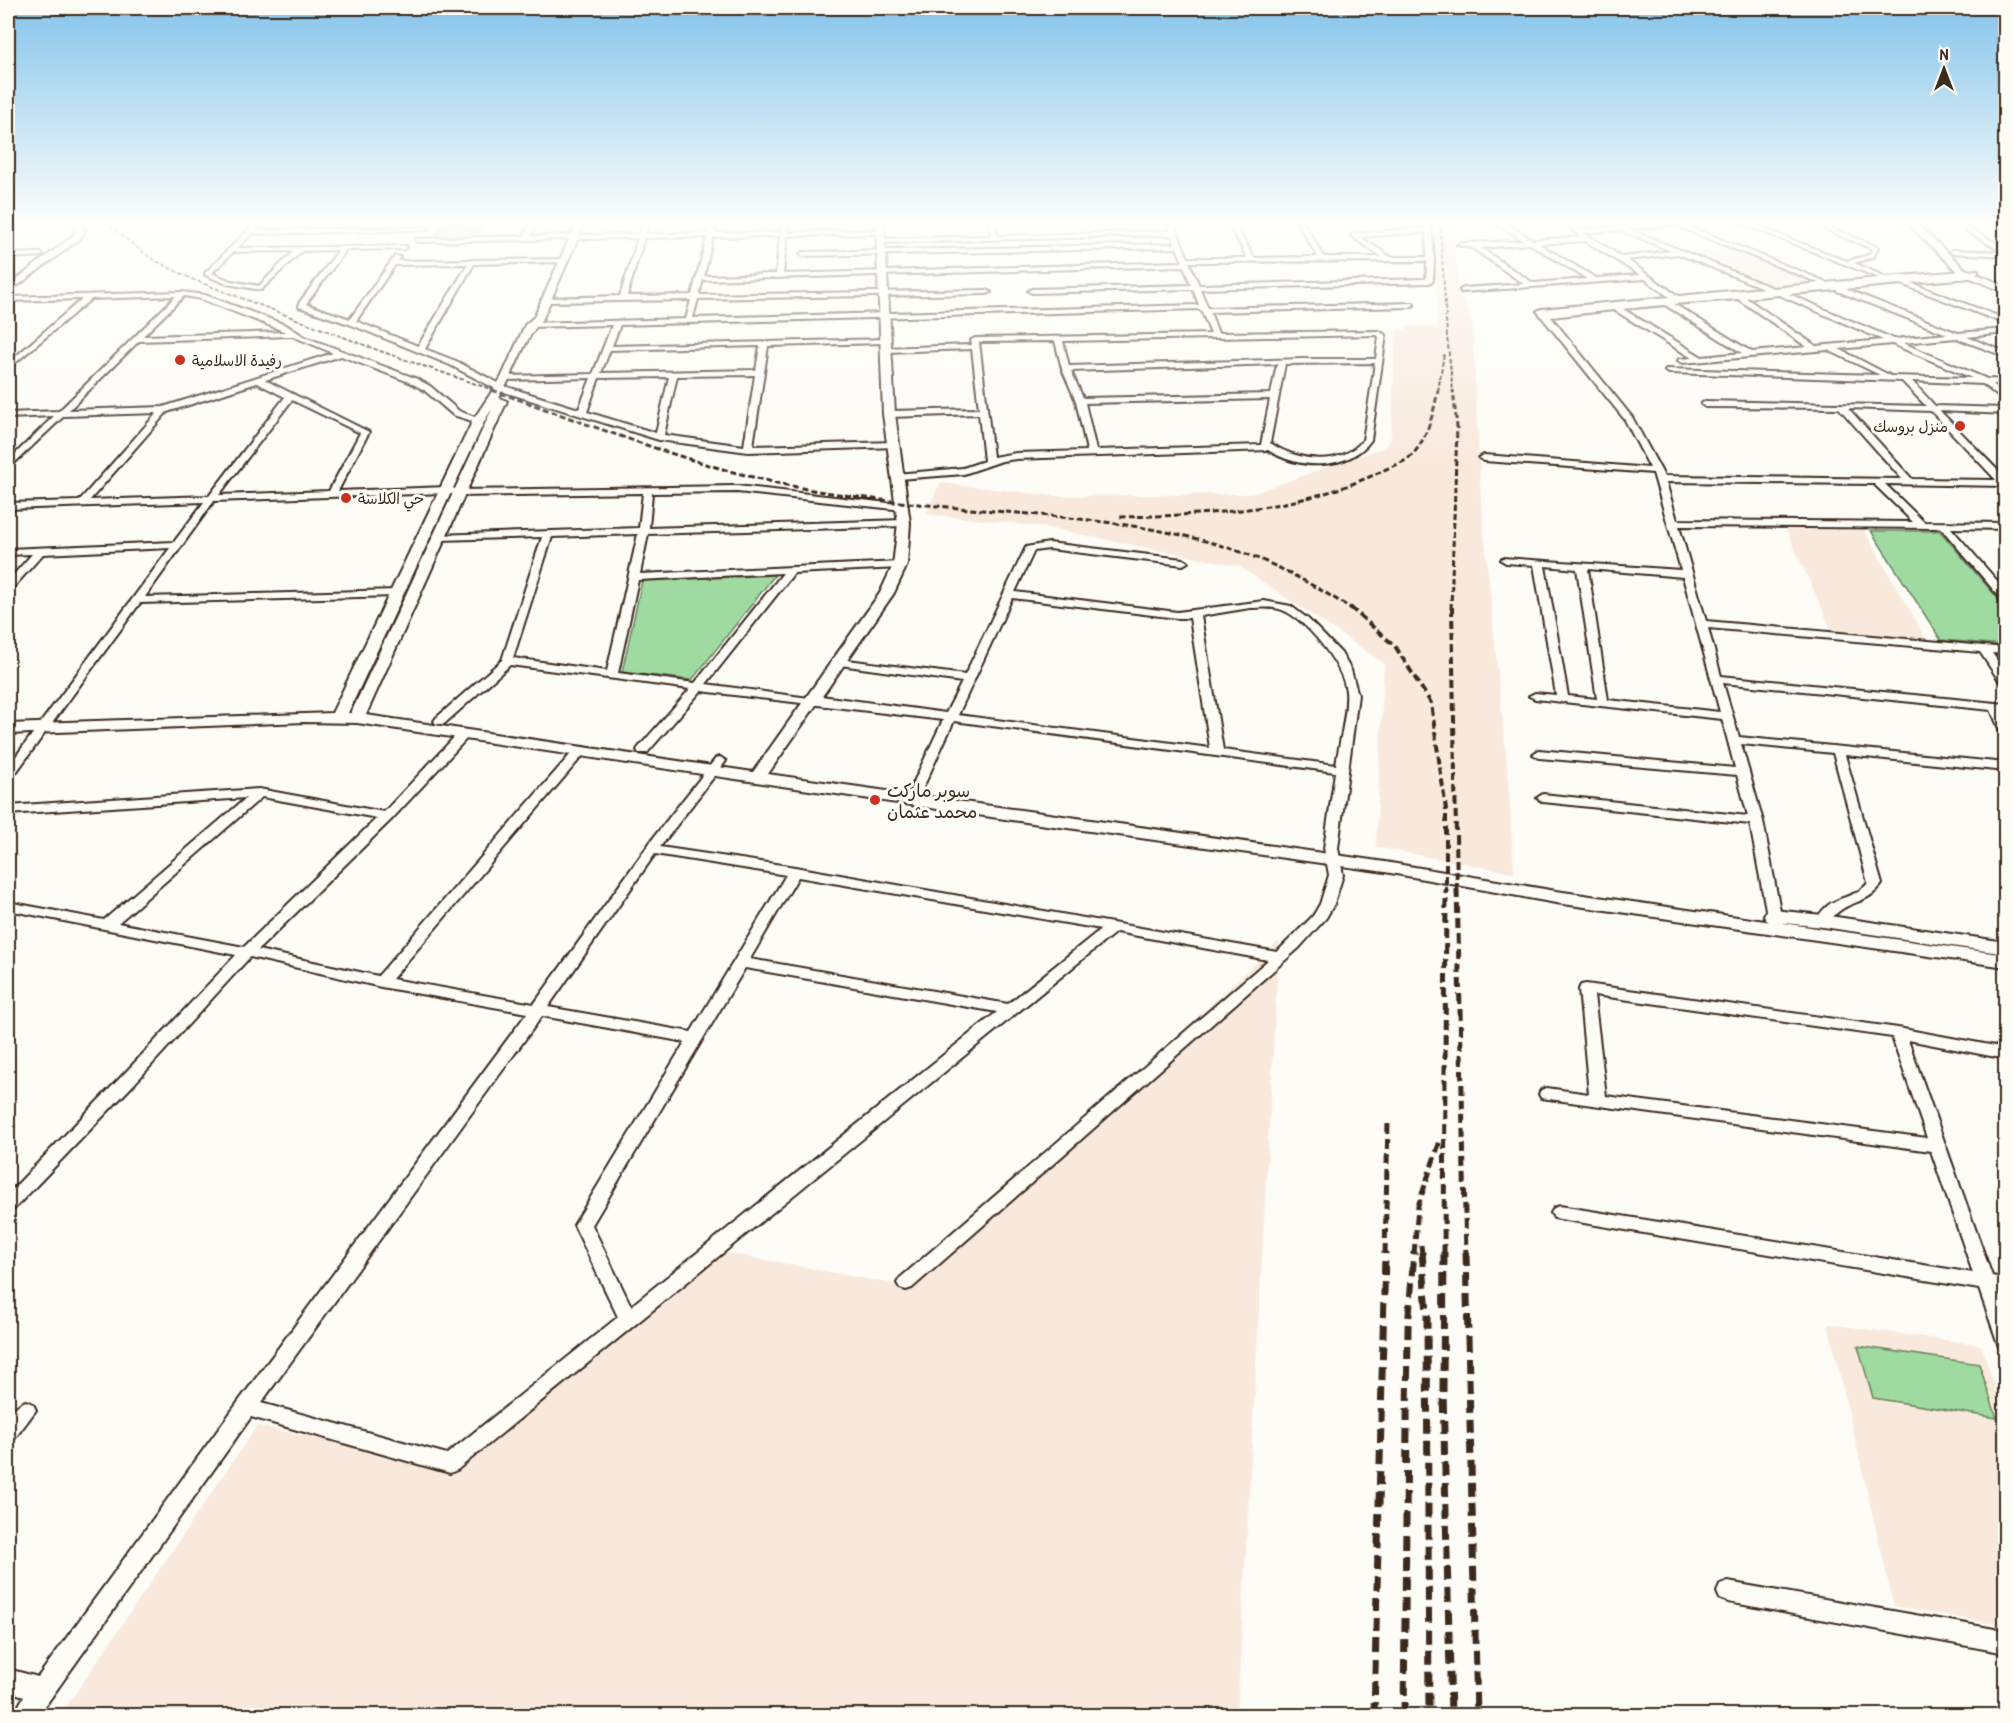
<svg xmlns="http://www.w3.org/2000/svg" width="2013" height="1723" font-family="'Patrick Hand','Playpen Sans Arabic',sans-serif">
	<rect width="100%" height="100%" fill="#fdfcf7"/>
	<filter id="ink" filterUnits="userSpaceOnUse"><feTurbulence type="fractalNoise" baseFrequency=".0167" numOctaves="2"/><feDisplacementMap in="SourceGraphic" scale="12" xChannelSelector="R" yChannelSelector="G"/><feConvolveMatrix kernelMatrix="1 2 1 2 8 2 1 2 1" color-interpolation-filters="sRGB"/></filter>
	<g filter="url(#ink)">
		<path fill="#f8e9dc" d="M1001,222H1095L1097,229L1003,231Z
			M1434,222H1453L1459,293L1472,319L1481,502L1508,776L1514,873L1376,847L1384,663L1239,566L1038,526L926,514L940,483L1056,496L1251,494L1385,447L1391,439L1396,330H1406V326L1438,327Z
			M1732,249L1814,281L1767,286L1690,253Z
			M1786,529L1864,530L1926,639L1832,631Z
			M1279,941L1237,1715L60,1716L257,1426L450,1464L712,1250L910,1287Z
			M1828,1324L1981,1345L2005,1416V1626L1894,1606Z"/>
		<path fill="#9fdaa1" stroke="#6d8260" stroke-width="1.5" d="M445,222H485L477,236L435,237Z
			M1871,531H1940L2005,607V645L1941,640Z
			M775,575L692,680L622,672L642,581Z
			M1858,1346L1979,1364L1997,1418L1873,1398Z"/>
		<g fill="none" stroke-linecap="round" stroke-linejoin="round">
			<defs>
				<path id="minor" d="M12,222H19L8,230V225Z
					M256,222H263L256,230L429,227L427,230L252,234L237,248L407,246L405,249L346,250L306,304L350,319L395,256L400,257L398,261L566,259L564,262L474,264L425,349L456,361L504,386L579,409L591,378L506,380L502,378L506,376L593,374L612,325L530,327L526,325L527,323L686,319L691,300L545,302L541,300L545,298L620,296L638,238L417,242L415,239L524,236L531,222H537L531,236L639,234L643,222H649L646,234L708,233L711,222H717L714,233L781,232L782,222H788L787,232L881,230L884,232L881,234L787,236L783,274L1183,262L1177,248L803,256L800,254L803,252L1175,244L1172,235L882,243L879,241L882,239L991,236L988,222H994L998,236L1170,231L1167,222H1173L1188,258H1247L1228,222H1234L1254,258L1318,257L1297,222H1303L1324,257H1382L1351,236V234L1425,228V222H1431L1434,259L1433,281L1429,283L1200,289L1208,308L1413,303L1414,305L1410,307L1210,312L1218,333L1379,331L1386,335L1371,440C1348,471 1299,470 1268,450L1016,459L1002,461L964,474L899,479L896,478V474L963,468L984,461L979,414L889,417L885,414L889,411L979,409L972,349L885,352H882V348L972,345L971,340L975,338L1211,334L1202,312L1200,309L620,325L612,346L887,339V343H884L768,346L753,446L894,442L898,445L897,447L748,452L659,440L498,390L450,365L349,324L299,307V303L339,250L302,251L261,290L227,284L205,275V273ZM1426,232L1427,257H1391L1360,237ZM780,236L776,274L704,276L713,237ZM707,237L692,295L627,296L644,238ZM294,251L259,286L231,281L212,273L233,252ZM1427,261L1426,279L1199,285L1189,262ZM468,264L418,346L356,321L395,265ZM1184,266L1191,285L1032,289L1028,291L1032,293L1193,289L1199,305L693,318L698,299L987,294L991,292L987,290L699,295L703,280ZM1377,335L1379,337L1376,359H1302L1069,366L1063,341ZM1055,341L1062,369L1076,401L1087,451L1016,453L993,457L979,342ZM760,346L756,370L601,373L610,350ZM1375,363L1363,440C1340,468 1297,461 1270,443L1285,364ZM1277,364L1271,394L1083,398L1071,371ZM755,375L744,446L664,435L677,376ZM669,377L656,433L587,412L599,378ZM1270,399L1261,445L1096,450L1085,403Z
					M1495,222H1503L1533,240L1580,237L1564,222H1571L1580,230L1612,227L1603,222H1612L1621,226L1678,222L1824,281L1825,283L1879,278L1738,222H1747L1847,261L1869,255L1872,249L1807,222H1816L1878,247L1874,257L1854,263L1886,277L1978,270V272L1970,278L1911,283L2006,319V324L1901,284L1846,289L1958,333L2006,329V333L1967,337L2006,352V357L1956,338L1903,343L1987,379L2006,380V384H1993L2006,396V403L1983,384L1912,381L1935,406L2006,408V414L1940,411L2006,479V486L1885,484L1924,522L2006,523V529L1951,528L2006,591V601L2002,600L1941,528L1679,526L1706,621L2006,648V654L1992,653L2006,673V686L2002,685L1980,652L1708,628L1721,676L2006,704V711H2004L2006,734L2000,731L1991,710L1723,683L1739,737L2006,763V771L1845,755L1882,884C1865,908 1845,897 1828,924H1818L1816,921C1830,892 1851,903 1868,883L1833,753L1741,744L1763,821L1783,926L1776,931L1769,926L1750,824L1543,802L1537,798L1543,794L1748,816L1737,775L1539,758L1533,754L1539,750L1735,768L1722,719L1535,699L1529,696L1535,693L1556,695L1534,565L1506,563L1501,560L1502,558L1681,570L1653,473L1484,461L1479,458L1484,455L1650,468L1625,420L1537,311L1541,309L1669,297L1645,279L1461,292L1460,290L1464,288L1524,284L1472,248L1457,245L1460,243L1524,241ZM1674,225L1819,283L1773,288L1629,229ZM1620,230L1671,251L1622,257L1584,233ZM1585,241L1640,275L1596,278L1539,244ZM1530,244L1587,279L1533,283L1481,248ZM1678,254L1763,288L1678,296L1627,260ZM1837,290V291L1947,334L1894,339L1789,294ZM1779,295L1883,340L1816,346L1746,298ZM1738,299L1807,347L1752,352L1674,304ZM1665,305L1742,353L1702,357L1623,309ZM1614,310L1692,358L1679,359L1678,361L1682,363L1828,350L1880,375L1666,369L1665,371L1669,373L1902,381L1926,406L1705,401L1701,404L1705,407L1839,408L1902,479L1664,476L1632,417L1551,317ZM1892,344L1972,378L1891,376L1839,349ZM1848,408L1931,411L1996,480L1912,479ZM1666,482L1874,484L1913,522L1677,520ZM1545,566L1577,569L1597,699L1568,696ZM1588,569L1683,577L1720,712L1608,700Z
					M1967,227L2006,248V256L1950,253L1952,250L2003,252L1965,230Z
					M41,253L43,256L8,258V254Z
					M182,292L205,295L286,325L305,337L415,378L430,386L459,411L483,420L479,423L453,415L424,390L409,382L341,356L265,380L369,432L338,491L447,487L460,490L737,486L906,505V509L903,510L737,492L652,493L649,528L904,520L909,523L904,526L648,534L640,574L900,562L905,565L900,568L794,573L706,684L809,698L814,695L946,713L962,682L840,665L834,662L840,659L965,675L1025,549L1026,547L1049,543L1183,559L1188,562L1183,565L1049,549L1034,551L1015,592L1177,612L1264,601L1291,606L1308,619L1341,653L1351,670L1358,695L1338,848L1343,875L1334,904L1326,918L1299,948L912,1288L906,1290L900,1288L897,1283L900,1278L1268,960L1116,932L457,1470L450,1473L251,1417L38,1716H13L24,1696L8,1691V1669L38,1677L239,1401L527,1013L381,987L250,957L135,1083L14,1209L8,1211V1194L123,1075L236,955L8,910V902L104,920L246,798L8,814V806L259,789L384,812L460,731H468L470,734L468,737L392,819L258,950L378,976L576,748H584L586,751L584,754L392,979L534,1004L657,833L716,758L720,757L726,761L660,847L795,867L1277,952L1313,916L1320,904L1329,875L1324,848L1335,772L954,721L922,790L916,794L910,790L943,720L701,691L647,753H639L637,750L639,747L690,689L510,665L444,724H436L434,721L436,718L502,660L542,537L440,540L435,537L437,535L639,528L643,493L460,496L447,493L214,501L145,597L397,590L402,593L397,596L140,603L12,778L8,779V767L170,548L43,554L12,589L8,590V581L32,554L8,555V549L174,542L204,502L8,509V503L79,501L157,413L64,416L8,469V461L54,416L8,418V413L59,411L176,296L91,299L8,369V363L82,299L8,301V297ZM184,296L201,299L286,332L143,336ZM292,336L333,353L163,407L69,410L139,341ZM257,383L285,397L209,496L90,500L167,412ZM292,400L360,433L329,491L219,495ZM638,534L607,671L513,658L552,537ZM783,573L695,683L618,673L638,580ZM1012,598L1177,618H1190L1210,748L958,715ZM1250,608C1260,608 1272,606 1282,610C1306,619 1343,665 1346,691C1348,712 1339,743 1336,765L1223,750L1201,616ZM262,797L377,818L244,947L118,923ZM655,854L786,875L691,1032L548,1007ZM798,877L1101,929L1008,1004L750,959ZM745,968L997,1012L631,1306L592,1225ZM542,1016L685,1042L574,1225L618,1317L447,1454L261,1403Z
					M1586,984L1898,1028L2006,1048V1059L1908,1040L1992,1276L2006,1279V1293L1998,1292L2006,1313V1349L1999,1347L1997,1341L1979,1289L1554,1218L1551,1213L1554,1208L1560,1206L1973,1273L1931,1151L1541,1098L1539,1094L1541,1090L1547,1088L1589,1094L1579,989L1581,985ZM1594,995L1892,1037L1927,1138L1606,1096Z
					M26,1401L33,1404L36,1410L15,1438L8,1441C8,1424 7,1408 26,1401Z
					M1728,1582L2006,1631V1653L1728,1602L1720,1599L1717,1592L1720,1585Z"/>
				<path id="tertiary" d="M75,222H83L82,227L85,230L80,239L8,293V286L74,235L76,230L74,227Z
					M577,222H585L543,318C523,340 515,373 499,398L507,401L366,715L753,772L880,593L893,565L898,523L883,414L876,222H884L895,414L910,523L907,565L894,593L768,774L1385,862L1556,891L1772,922L1766,920L1764,916L1766,912L1773,910L1823,915L2006,942V954L1823,927L1775,922L2006,955V967L1556,903L1385,872L1039,824L357,723L304,722L8,734V724L332,713L473,420L501,378L525,325L534,317ZM492,409L351,713H348L485,420Z
					M1906,222H1915L1965,269L2006,286V293L1959,273Z"/>
			</defs>
			<use href="#minor" stroke="#3b2a1e" stroke-width="4"/>
			<use href="#tertiary" stroke="#3b2a1e" stroke-width="4"/>
			<use href="#minor" fill="#fdfcf7" fill-rule="evenodd"/>
			<use href="#tertiary" fill="#fdfcf7" fill-rule="evenodd"/>
			<path stroke="#3b2a1e" stroke-width="2" stroke-dasharray="4.5 2" stroke-linecap="butt" d="M105,222L152,259L194,280L380,351L496,391
				M1440,222L1447,336L1453,391
				M1438,391L1444,354"/>
			<path stroke="#3b2a1e" stroke-width="3" stroke-dasharray="6 3" stroke-linecap="butt" d="M492,390C597,427 702,470 812,490C884,502 957,508 1029,514C1104,521 1181,529 1252,556C1287,570 1320,589 1352,609
				M1120,517C1210,515 1300,511 1382,471C1392,466 1407,462 1414,453C1428,436 1434,411 1438,390
				M1451,609L1457,427L1453,390"/>
			<path stroke="#3b2a1e" stroke-width="4" stroke-dasharray="8 4" stroke-linecap="butt" d="M1350,607L1395,646L1431,703L1446,810V890
				M1452,607L1457,890"/>
			<path stroke="#3b2a1e" stroke-width="5" stroke-dasharray="10 5" stroke-linecap="butt" d="M1457,889L1466,1254
				M1421,1245L1422,1254
				M1385,1254L1388,1121
				M1414,1254L1418,1206L1440,1141
				M1444,1254L1446,889"/>
			<path stroke="#3b2a1e" stroke-width="7" stroke-dasharray="14 7" stroke-linecap="butt" d="M1422,1252L1427,1313L1429,1716
				M1444,1252L1443,1391L1451,1716
				M1466,1252L1477,1716
				M1374,1716L1385,1252
				M1404,1716L1408,1327L1414,1252"/>
		</g>
	</g>
	<linearGradient id="sky" x2="0" y2="1"><stop stop-color="#85c4eb"/><stop offset="0.48" stop-color="#fefefb"/><stop offset="1" stop-color="#fefefb" stop-opacity="0"/></linearGradient>
	<rect width="2013" height="463" fill="url(#sky)"/>
	<g fill="#c8321e" stroke="#fdfcf7" stroke-width="2">
		<circle cx="180" cy="360" r="6"/>
		<circle cx="1960" cy="426" r="6"/>
		<circle cx="346" cy="498" r="6"/>
		<circle cx="875" cy="800" r="6"/>
	</g>
	<g text-anchor="middle" dominant-baseline="central" stroke-width="6" stroke-linejoin="round" paint-order="stroke">
		<g font-size="15" fill="#3b2a1e" stroke="#fdfcf7" text-anchor="start">
			<text x="192" y="360">رفيدة الاسلامية</text>
			<text x="1948" y="426" text-anchor="end">منزل بروسك</text>
			<text x="358" y="498">حي الكلاسة</text>
		</g>
		<g font-size="18" fill="#3b2a1e" stroke="#fdfcf7" text-anchor="start">
			<text x="887" y="790">سوبر ماركت<tspan x="887" dy="21">محمد عثمان</tspan></text>
		</g>
	</g>
	<rect width="2013" height="1723" fill="none" stroke="#fdfcf7" stroke-width="30"/>
	<rect x="15" y="15" width="1983" height="1693" fill="none" stroke="#3b2a1e" stroke-width="2" filter="url(#ink)"/>
	<g transform="translate(1944 69)" stroke="#fdfcf7" stroke-width="4.5" paint-order="stroke">
	<path d="M0-4.5L10 22L0 15L-10 22Z" fill="#3b2a1e"/>
	<text y="-9" font-size="16" font-weight="bold" text-anchor="middle" fill="#3b2a1e">N</text>
	</g>
</svg>
